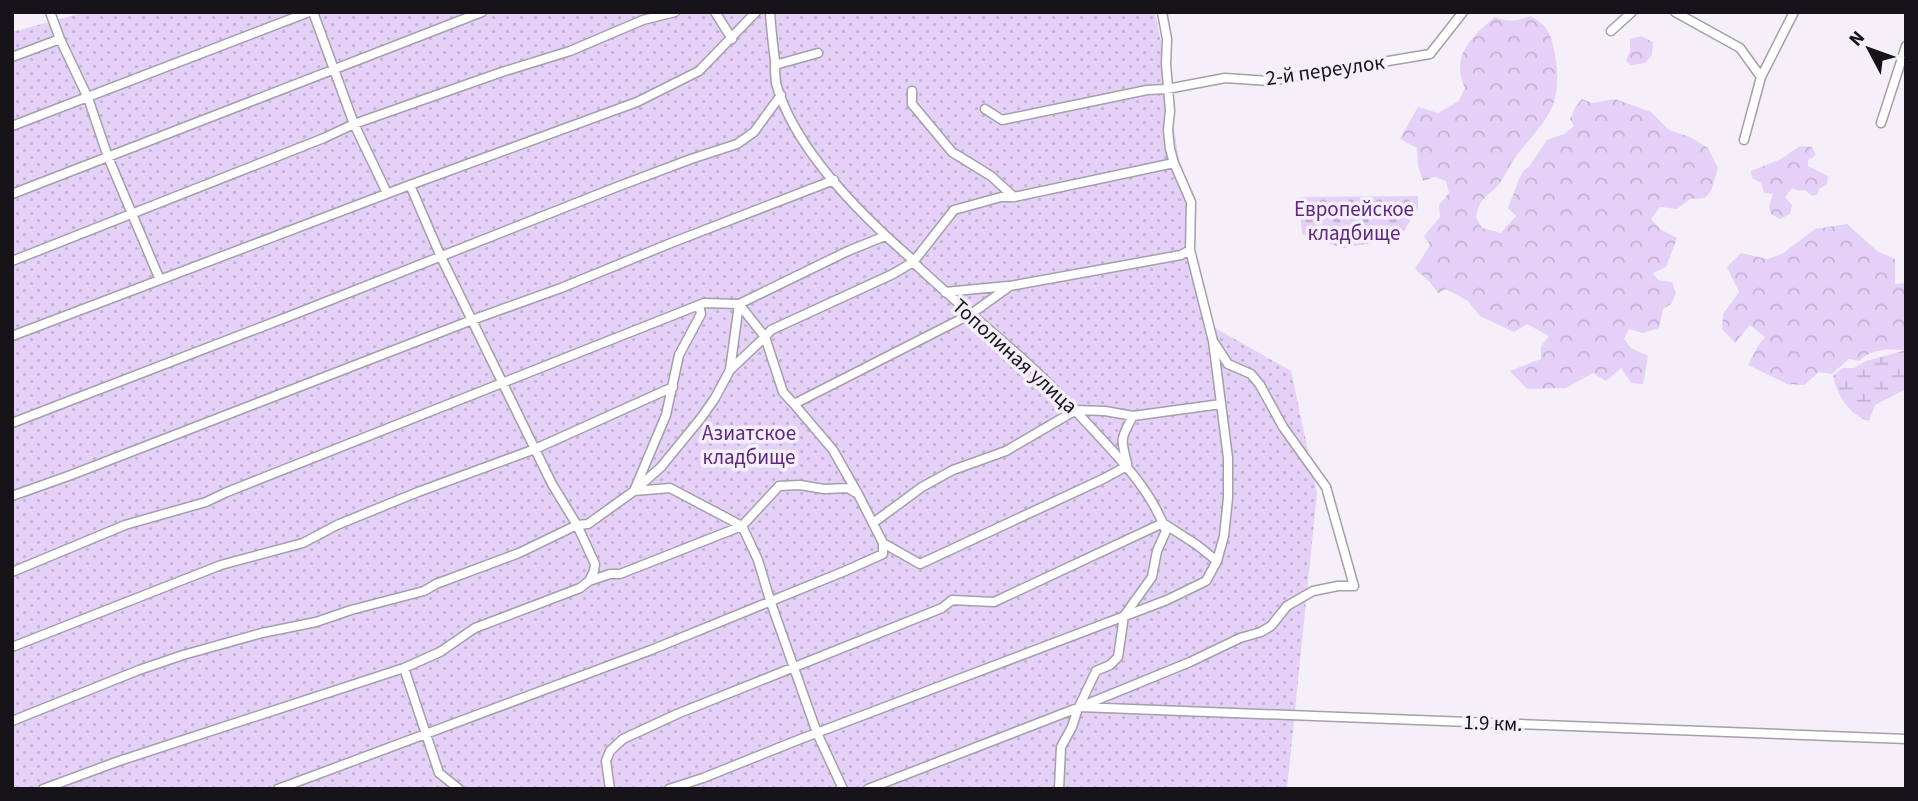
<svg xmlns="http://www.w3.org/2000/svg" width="1918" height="801" font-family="'Source Sans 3',sans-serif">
	<defs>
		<pattern id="forest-crowns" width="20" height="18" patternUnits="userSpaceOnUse" patternTransform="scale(1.75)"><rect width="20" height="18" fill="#e5d0f7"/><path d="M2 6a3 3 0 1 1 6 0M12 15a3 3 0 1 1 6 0" fill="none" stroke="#c4b2d3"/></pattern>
		<pattern id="wetland-marsh" width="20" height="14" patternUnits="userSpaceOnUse" patternTransform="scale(1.75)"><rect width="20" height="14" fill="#e5d0f7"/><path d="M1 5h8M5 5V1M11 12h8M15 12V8" fill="none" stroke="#c4b2d3"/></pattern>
		<pattern id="cemetery-stones" width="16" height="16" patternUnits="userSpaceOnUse" patternTransform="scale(1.75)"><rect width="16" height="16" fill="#e5d0f7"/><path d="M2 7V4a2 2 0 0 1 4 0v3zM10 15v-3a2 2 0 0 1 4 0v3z" fill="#c4b2d3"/></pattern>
		<pattern id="garden-dots" width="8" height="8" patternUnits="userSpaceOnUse" patternTransform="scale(1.75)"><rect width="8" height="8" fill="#e5d0f7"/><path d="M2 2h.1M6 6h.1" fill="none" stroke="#c4b2d3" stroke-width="1.8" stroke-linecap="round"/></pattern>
	</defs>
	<rect width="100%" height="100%" fill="#f4eff9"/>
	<path fill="url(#forest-crowns)" d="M1530,16C1548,24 1552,37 1555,55C1564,106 1546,119 1517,155C1510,164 1506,174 1500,183C1488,198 1480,195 1476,217L1482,228L1501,233L1516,216L1508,208L1520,177L1524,170L1529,167L1547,140L1564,134L1574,126L1570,119L1576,106L1582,99L1592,103L1615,99L1651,112L1669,130L1690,137L1708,148L1718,168L1711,191L1705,198L1690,199L1677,209L1660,207L1651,219L1660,229L1677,238L1666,267L1653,273L1658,280L1672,282L1676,293L1671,304L1663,309L1659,328L1643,333L1629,329L1624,339L1631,348L1648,356L1643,384L1631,383L1621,368L1606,381L1593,373L1566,388L1527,389L1510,371L1541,359V346L1549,336L1527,324L1514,332L1480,316L1468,301L1446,289L1438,293L1429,281L1415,269L1430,245L1424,236L1440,217L1439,205L1449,193L1446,181L1435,177L1423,181L1418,166L1417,148L1400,139L1418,107L1438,113L1459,101L1465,88C1450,55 1472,37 1495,17C1509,23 1516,21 1530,16Z
		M1641,36L1653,42L1652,55L1645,63L1631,65L1626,61L1630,51V39Z
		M1800,146L1812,147L1816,155L1808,160V166L1828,176L1827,184L1819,189L1817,195L1812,196L1805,190L1799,191L1792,188L1785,197L1792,205L1790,214L1780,219L1771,214L1769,206L1773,194L1764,193L1761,183L1752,178L1751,171L1781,159Z
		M1847,224L1877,251L1895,259V284L1906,283V348L1904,350C1886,349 1873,348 1859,361L1849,359L1832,374L1819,372L1804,385L1787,384L1748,365L1758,346L1765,337L1750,325L1735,343L1722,329L1723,314L1739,292L1727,267L1741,253L1767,259L1782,254L1815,229Z"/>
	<path fill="url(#wetland-marsh)" d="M1906,350V389L1875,405L1869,421C1850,416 1837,395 1833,376L1842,368H1854L1866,361Z"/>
	<path fill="url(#cemetery-stones)" d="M1418,196V209L1399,238L1343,248L1302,234L1299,197Z"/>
	<path fill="url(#garden-dots)" d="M86,12H1155L1162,48L1203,321L1291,371L1317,493L1287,789H12V32Z"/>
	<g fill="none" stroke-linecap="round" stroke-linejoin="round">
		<defs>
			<path id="street" d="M50,12L60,39L88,98L108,157L160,280
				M313,12L354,124L387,193
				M715,12L732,39
				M770,12C771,28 773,45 775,61C775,68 775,76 776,83C794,149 863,217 914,261L913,262C950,297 989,329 1026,362C1051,385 1075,410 1098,435C1125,464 1152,493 1166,531L1157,551L1152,577L1124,616L1118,657L1110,665L1096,671L1077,711L1072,727L1061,747L1059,789
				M1675,12L1740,48L1761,77
				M1611,31L1632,12
				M12,57L60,39
				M775,65L818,53
				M912,91V104L952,152L991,176L1014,197
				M985,109L1002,120L1147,90L1167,89L1225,78L1269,81L1430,54L1463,12
				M1881,123L1906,46
				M12,126L309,12
				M1744,140L1761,77L1794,12
				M410,185L441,257L552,484L577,525L595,564L594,571L589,581L580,588L475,628L440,652L404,668L439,773L459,789
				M12,194L482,12
				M12,261L324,138L354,124L502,72L570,51L643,20L675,12
				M914,261L954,210L1001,197H1014L1174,163
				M945,292L1008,286
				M699,305L701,314L679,355L666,415L634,491L670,488L742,526L758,560L770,600L817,733L843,789
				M12,336L410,185L637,102L699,71L756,12
				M730,370L739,304L765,337L783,392L794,404
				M1076,410L1105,411L1133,416L1221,404
				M12,423L290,316L614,188L691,159L737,144L754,132L781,95
				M1127,463C1120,438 1121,438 1133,416
				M858,494L833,450L794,404L971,314L1010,286L1181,255L1190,250
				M12,496L71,475L472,320L561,288L671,243L834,180
				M873,523L922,487L953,470L1006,451L1076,410
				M1163,523L1197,545L1217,561
				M12,572L125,525L206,502L227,492L704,303L739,304L848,251L885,236
				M589,581L610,574H620L742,526L779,486L800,485L824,489L848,488L858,494L883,543
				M12,647L221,565L303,543L337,525L418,492L535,449L673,387
				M1080,707L1906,739
				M12,721L139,670L183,655L262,633L316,622L351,610L424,591L436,584L519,553L577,525L588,524L634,491L661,467L701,418L715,398L730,370L765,337L771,330L893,274L913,262
				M43,789L119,761L404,668
				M278,789L651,650L845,571L883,554V543L920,564L1103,479L1127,466
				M610,789L606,761L610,751L623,739L677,714L942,608L952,600L994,602L1163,523
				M669,789L703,778L798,740L1167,600L1206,581L1217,561L1224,536L1228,498V458L1213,341L1190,250L1191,202L1174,163L1170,149L1168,130L1170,111L1166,64L1167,39L1162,12
				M868,789L1080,707L1190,662L1240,638L1261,632L1271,626L1287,606L1313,591L1338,586H1354L1326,487L1283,427L1260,385L1251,374L1228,364L1215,344"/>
		</defs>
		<use href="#street" stroke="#a49fa8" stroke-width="11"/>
		<use href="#street" stroke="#fff" stroke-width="8"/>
	</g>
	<g text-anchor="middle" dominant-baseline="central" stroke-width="7" stroke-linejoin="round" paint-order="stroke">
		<g font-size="21" fill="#161418" stroke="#f4eff9">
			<text transform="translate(1325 70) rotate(-8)">2-й переулок</text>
			<text transform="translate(1015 356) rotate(42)">Тополиная улица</text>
			<text transform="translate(1493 723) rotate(2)">1.9 км.</text>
		</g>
		<g font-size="21" fill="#5f2682" stroke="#f4eff9">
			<text x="1354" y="209">Европейское<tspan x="1354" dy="24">кладбище</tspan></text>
			<text x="749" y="433">Азиатское<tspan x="749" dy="24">кладбище</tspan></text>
		</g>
	</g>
	<rect width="1918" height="801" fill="none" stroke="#161418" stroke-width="28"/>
	<g transform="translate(1869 49) rotate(311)" stroke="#f4eff9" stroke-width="5" paint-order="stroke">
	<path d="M0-5L12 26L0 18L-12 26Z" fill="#161418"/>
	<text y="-10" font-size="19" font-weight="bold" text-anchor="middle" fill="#161418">N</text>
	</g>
</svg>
